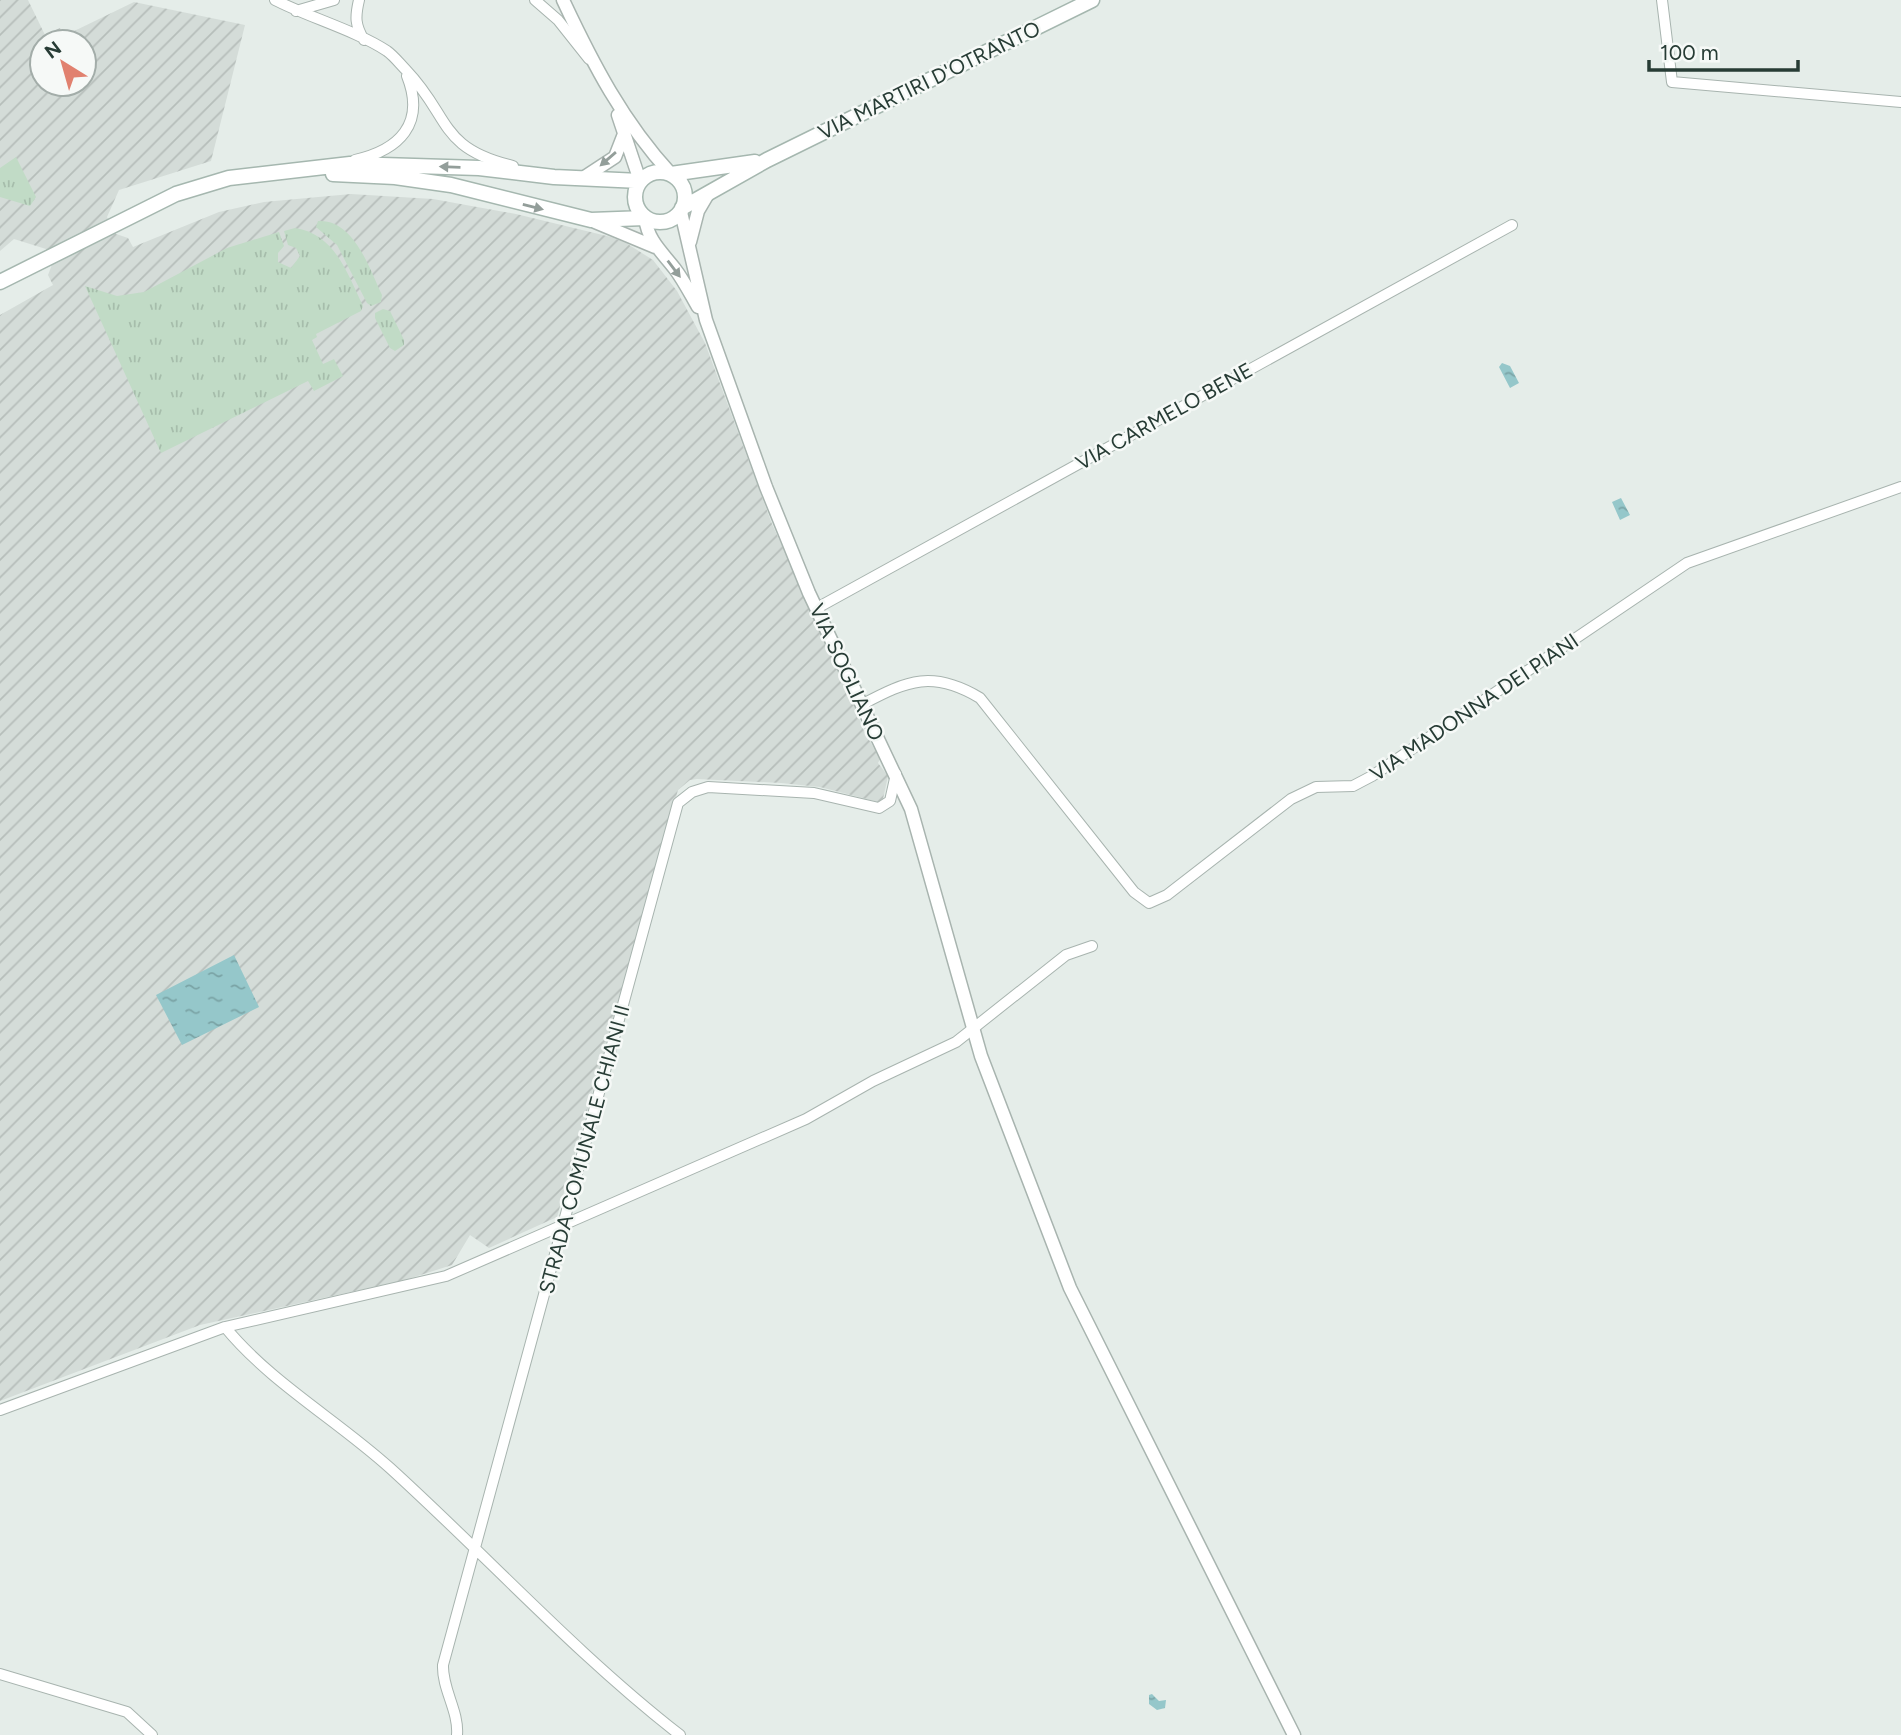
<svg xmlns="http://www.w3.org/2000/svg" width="1901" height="1735" font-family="Figtree,sans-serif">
	<defs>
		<pattern id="industrial-furrows" width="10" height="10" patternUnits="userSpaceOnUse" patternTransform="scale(1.75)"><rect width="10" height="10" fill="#d4dcd8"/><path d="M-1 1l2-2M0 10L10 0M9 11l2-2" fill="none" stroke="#b6beba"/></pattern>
		<pattern id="grass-tufts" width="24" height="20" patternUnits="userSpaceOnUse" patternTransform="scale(1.75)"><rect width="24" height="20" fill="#c1dbc6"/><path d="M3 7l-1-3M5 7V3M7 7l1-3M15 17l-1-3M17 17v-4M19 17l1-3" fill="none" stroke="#a6bdab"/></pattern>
		<pattern id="water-ripples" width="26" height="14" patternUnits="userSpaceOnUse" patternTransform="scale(1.75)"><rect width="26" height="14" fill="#95c7ca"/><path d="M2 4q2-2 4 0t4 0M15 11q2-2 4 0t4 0" fill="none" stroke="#7aa3a5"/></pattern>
	</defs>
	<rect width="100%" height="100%" fill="#e5ede9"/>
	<path fill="url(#industrial-furrows)" fill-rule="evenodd" d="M0,0H28L45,35L60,28L64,36L134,2L245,25L211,161L119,190L107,217L116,234L128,238L133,247L219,212L264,202L351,194L433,199L516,214L611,237L626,243L653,260L677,291L705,343L772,524L853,699L862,727L880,759L878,763L888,776L883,799L878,802L820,787L781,783L697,779L690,780L678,790L557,1217L489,1248L470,1235L452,1265L405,1280L200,1325L0,1401V315L53,285L48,275L53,262L46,249L14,239L0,251ZM42,42H84V84H42Z"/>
	<path fill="url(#grass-tufts)" d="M16,157L36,197L30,206L0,197V168Z
		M318,221C354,219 369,268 382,295L381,302L371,306L367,303L337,245L316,227Z
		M295,228C335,234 347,273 363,306L361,311L316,334L317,337L312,340L323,364L334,359L343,376L314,391L308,381L161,453L85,286L117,296L144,292L227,248L279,232L284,246L278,253V262L291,268L300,256L296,248L288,245L284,231Z
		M383,309L390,311L404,340V345L395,351L390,348L375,318V313Z"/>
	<path fill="url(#water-ripples)" d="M1502,363L1510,366L1519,383L1510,388L1499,367Z
		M1621,498L1630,515L1620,520L1612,502Z
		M234,955L259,1007L182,1045L156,995Z
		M1152,1694L1159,1701L1166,1700L1165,1708L1157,1710L1149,1704V1695Z"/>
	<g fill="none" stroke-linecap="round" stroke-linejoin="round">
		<defs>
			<path id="minor" d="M275,0C308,17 357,31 387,51C394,56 400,64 406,70C451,117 438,148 513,166
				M359,0C355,17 355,25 364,40
				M535,0L558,20L589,59
				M1662,0L1672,82L1901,102
				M296,11L334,0
				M355,160C399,150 426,124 407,76
				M817,608L1512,225
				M863,704C908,680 933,670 980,698L1134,892L1149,903L1167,895L1291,799L1316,787L1353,786L1372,776L1687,563L1901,487
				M225,1327C270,1382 337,1420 390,1468C488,1557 576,1654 680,1735
				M0,1410L225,1327L446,1276L806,1119L873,1081L956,1042L1066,955L1092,946
				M0,1674L127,1712L152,1735
				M457,1735C459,1711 442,1689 443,1665L678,803L692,792L708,787L814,793L879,808L890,801L896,774"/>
			<path id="tertiary" d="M563,0C593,64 623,122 671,174
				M618,115L640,181
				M583,178L615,157L624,134
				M681,212L706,320L766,487L809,593L911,809L981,1056L1070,1288L1294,1735
				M645,218C648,241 662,252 675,269C684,281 691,295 698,307
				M595,222L655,247
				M690,242L698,211L708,194"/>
			<path id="secondary" d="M635 197a25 25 0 1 1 50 0a25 25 0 1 1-50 0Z
				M333,174L395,177L451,185L591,220L645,218
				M671,174L755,162
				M682,208L767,160L1092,0
				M0,282L176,194L229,178L350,164L479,168L554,177L640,181"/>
		</defs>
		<use href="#minor" stroke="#a8b4af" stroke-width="12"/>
		<use href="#tertiary" stroke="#a8b4af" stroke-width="15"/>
		<use href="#secondary" stroke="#a5b7af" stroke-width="17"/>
		<use href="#minor" stroke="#fff" stroke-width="10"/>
		<use href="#tertiary" stroke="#fff" stroke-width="12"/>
		<use href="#secondary" stroke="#fff" stroke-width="14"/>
	</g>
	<defs><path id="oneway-solid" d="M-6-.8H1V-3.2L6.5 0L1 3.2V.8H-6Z" transform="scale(1.75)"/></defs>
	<g fill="#939e9a">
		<use href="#oneway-solid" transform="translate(608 159) rotate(139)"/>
		<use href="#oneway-solid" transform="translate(450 167) rotate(-178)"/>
		<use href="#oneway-solid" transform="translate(533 207) rotate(14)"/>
		<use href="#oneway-solid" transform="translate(674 269) rotate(53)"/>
	</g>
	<g text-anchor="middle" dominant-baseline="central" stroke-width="5" stroke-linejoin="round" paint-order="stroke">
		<g font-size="21" fill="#273c35" stroke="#f6f9f7">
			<text transform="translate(929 80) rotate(-26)">VIA MARTIRI D'OTRANTO</text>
			<text transform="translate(1164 416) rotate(-29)">VIA CARMELO BENE</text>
			<text transform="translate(847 672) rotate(65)">VIA SOGLIANO</text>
			<text transform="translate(1474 707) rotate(-34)">VIA MADONNA DEI PIANI</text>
			<text transform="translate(584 1149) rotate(-75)">STRADA COMUNALE CHIANI II</text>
		</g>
	</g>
	<g transform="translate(63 63) rotate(323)"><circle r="33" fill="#f6f9f7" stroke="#a3ada9" stroke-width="2"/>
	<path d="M0-5L12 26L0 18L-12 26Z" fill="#e1816f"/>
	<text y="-10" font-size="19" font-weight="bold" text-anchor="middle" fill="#273c35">N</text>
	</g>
	<path d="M1649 60v10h149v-10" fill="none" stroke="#273c35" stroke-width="3.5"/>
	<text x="1660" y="60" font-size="21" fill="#273c35" stroke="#f6f9f7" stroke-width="5" paint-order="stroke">100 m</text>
</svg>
